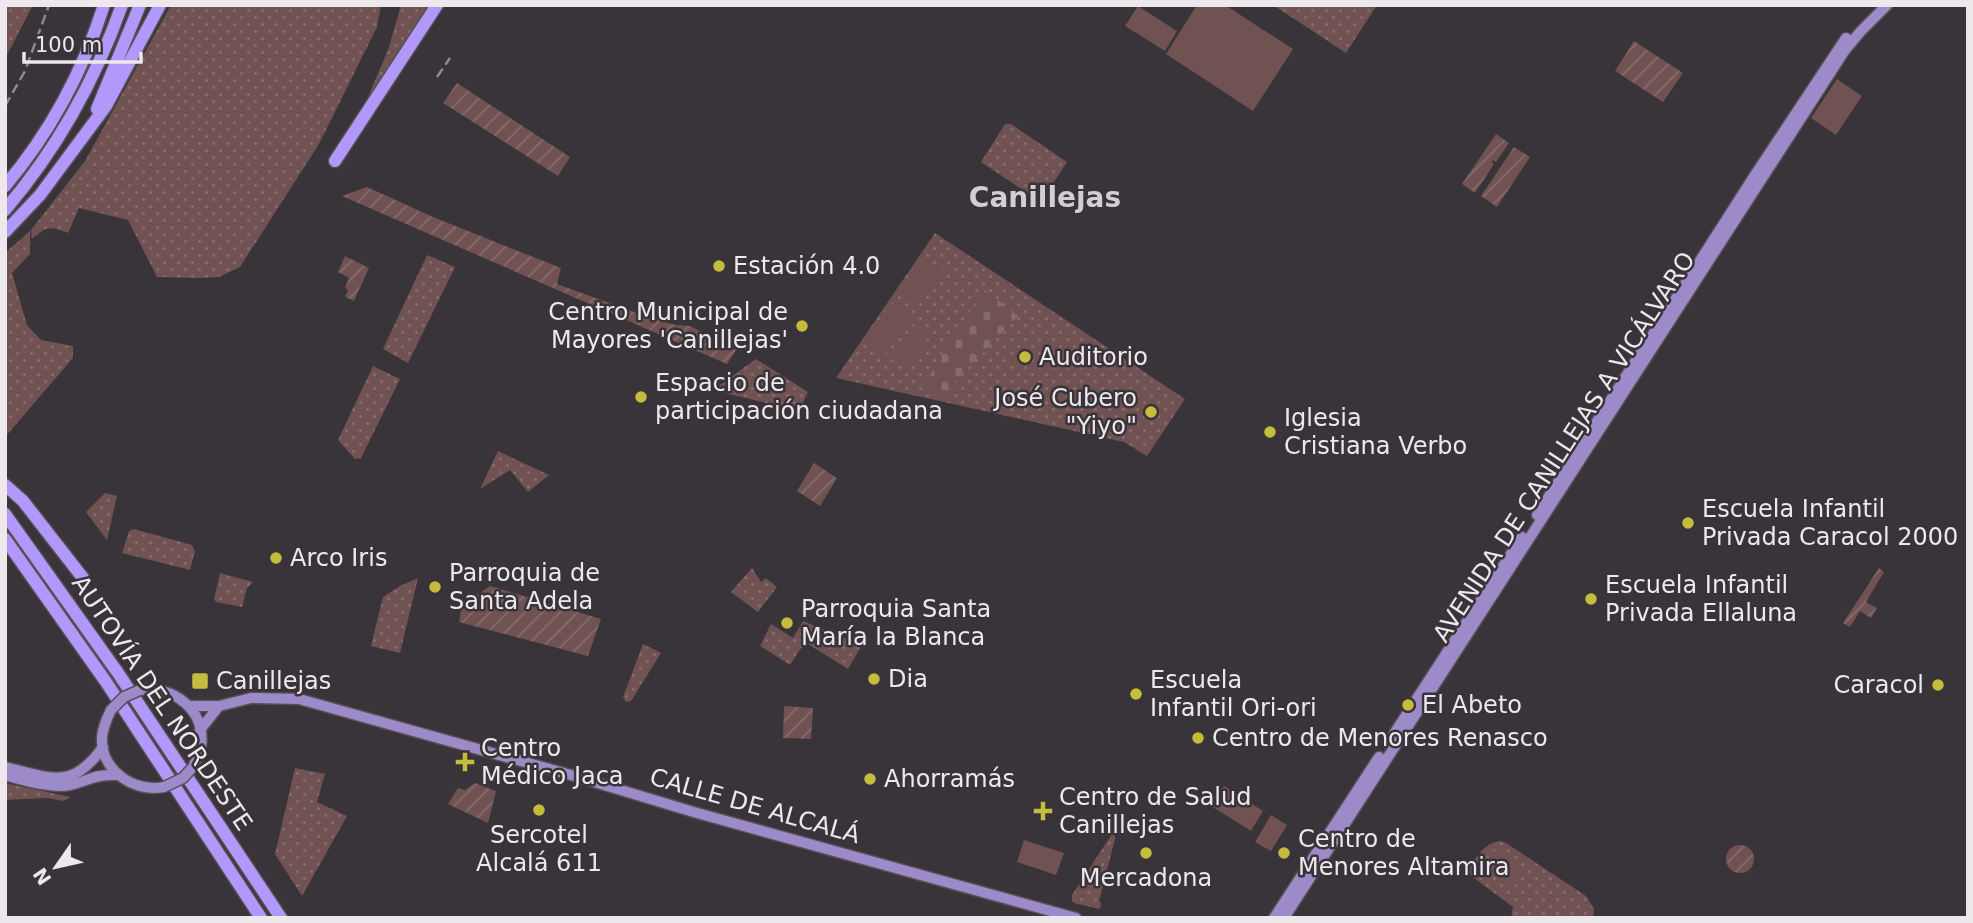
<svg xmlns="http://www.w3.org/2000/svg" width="1973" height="923" font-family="'DejaVu Sans',sans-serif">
	<defs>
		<pattern id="grass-dots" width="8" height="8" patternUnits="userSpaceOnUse" patternTransform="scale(1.75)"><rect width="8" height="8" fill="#715252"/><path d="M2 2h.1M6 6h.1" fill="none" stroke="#856b6b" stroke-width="1.8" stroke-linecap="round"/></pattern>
		<pattern id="cemetery-stones" width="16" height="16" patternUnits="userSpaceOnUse" patternTransform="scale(1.75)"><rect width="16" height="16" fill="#715252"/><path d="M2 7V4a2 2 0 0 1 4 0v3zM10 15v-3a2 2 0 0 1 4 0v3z" fill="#856b6b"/></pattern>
		<pattern id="garden-furrows" width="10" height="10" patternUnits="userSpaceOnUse" patternTransform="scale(1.75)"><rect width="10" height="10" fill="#715252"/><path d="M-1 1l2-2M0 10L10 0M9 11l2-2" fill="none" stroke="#856b6b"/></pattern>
	</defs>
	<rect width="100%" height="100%" fill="#39333a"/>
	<path fill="url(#grass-dots)" d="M5,5H33L5,59Z
		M171,5H381L377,27L319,144L240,267L219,277L199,278L157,277L128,220L79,208L68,233C50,226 47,226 32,239L31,230L85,161Z
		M401,5H429L365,104L388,50Z
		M1273,5H1377L1346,53Z
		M1005,124H1011L1067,162L1041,202L981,162Z
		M30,231V254L12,273L27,325L41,340L73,346V358L5,437V253Z
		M935,233L1185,399L1147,456L1124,442L836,378Z
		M427,255L455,267L408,363L383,349Z
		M756,359L808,392L799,411L713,390Z
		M373,366L400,379L361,458L355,459L338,440Z
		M498,451L549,475L528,492L510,470L480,489Z
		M105,493L117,496L107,540L86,512Z
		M134,529L192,545L195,551L190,570L122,553L129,531Z
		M752,568L761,582L766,578L777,587L758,612L731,592Z
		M220,573L253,582L247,588L242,607L216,602L214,599Z
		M418,578L400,653L371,646L383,597L400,586Z
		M803,621L862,645L848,669L805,642L790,665L760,646L771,624L793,638Z
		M643,644L661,653L631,701L626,702L623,697Z
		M295,768L325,774L317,802L347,816L302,896L275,854Z
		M5,783L61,795L70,797L64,801L47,798L5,800Z
		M1112,834L1115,836V839L1099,901L1101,903L1100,909L1074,903L1072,901V895Z
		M1500,841L1506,843L1586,896L1594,909L1593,918H1511L1513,907L1466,872C1476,859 1483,843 1500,841Z"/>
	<path fill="url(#cemetery-stones)" d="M985,290L1018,316L961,375L943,398L932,396L921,387L941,361L938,359Z"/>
	<path fill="url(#garden-furrows)" d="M1634,41L1683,73L1663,102L1615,71Z
		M457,83L570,157L558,176L443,103Z
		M1496,134L1509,143L1496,162L1493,160L1492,163L1494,164L1475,193L1462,184Z
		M1514,147L1530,157L1497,207L1481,196Z
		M367,187L433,217L561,268L557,284L648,317L676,325L690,326L736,350L727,364L342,196Z
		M345,256L369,268L354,301L345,297L348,290L345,288L349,278L338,272Z
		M814,463L837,478L820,506L797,491Z
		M1879,568L1884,572L1866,602L1877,608L1871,618L1860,611L1850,627L1843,623Z
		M490,586L601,619L588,656L459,622L462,605Z
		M784,706L813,708L811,739L783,738Z
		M475,783L496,791L488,823L448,804L458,788L465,790Z
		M1726 859a14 14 0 1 1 28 0a14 14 0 1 1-28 0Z"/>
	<path fill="#715252" d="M1197,5H1225L1293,49L1253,111L1166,54Z
		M1138,6L1177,31L1165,51L1125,26Z
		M1837,79L1862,96L1836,135L1811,118Z
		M922,256L943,270L917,308L896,294Z
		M891,303L912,317L885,355L865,341Z
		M917,321L932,331L906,369L891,359Z
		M1224,786L1263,811L1251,831L1211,806Z
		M1271,815L1287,825L1271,851L1255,842Z
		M1024,840L1064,853L1056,875L1017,862Z
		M1496,849L1525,871L1512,888L1483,867Z"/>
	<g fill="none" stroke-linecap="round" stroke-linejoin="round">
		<defs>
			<path id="major" d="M1537,515L1755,175L1846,38
				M140,690C173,685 206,710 201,746C200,754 196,760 193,767
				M188,706H219L251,698L299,699L571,775L697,813L1076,918
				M111,710C107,718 103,727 102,737C100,770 134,793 164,787
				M200,730L219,706
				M1388,743L1522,537
				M5,767C51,778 72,791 103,747
				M5,775C23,780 52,789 70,785C91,780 94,774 118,775
				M1274,918L1379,757
				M1284,918L1845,50L1861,31L1887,5"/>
			<path id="highway" d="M97,109L140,5
				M335,161L437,5
				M5,186C49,134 83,71 104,5
				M5,210C57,149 95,81 122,5
				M5,232L40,195L106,106L160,5
				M5,485L23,501L83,578
				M5,514L118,673L281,918
				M5,539L106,682L261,918"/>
		</defs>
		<use href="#major" stroke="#555056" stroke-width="13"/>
		<use href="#highway" stroke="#555056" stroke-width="15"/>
		<use href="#major" stroke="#9d8ac9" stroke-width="10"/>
		<use href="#highway" stroke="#b398fb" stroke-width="12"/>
		<path stroke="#8e898e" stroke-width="2.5" stroke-dasharray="10 5" stroke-linecap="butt" d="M437,77L450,58
			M5,106L25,71L49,5"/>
		<defs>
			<path id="major-bridge" d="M111,710L124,697L140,690
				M164,787L183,778L193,767"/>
		</defs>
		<use href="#major-bridge" stroke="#555056" stroke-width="13" stroke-linecap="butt"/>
		<use href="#major-bridge" stroke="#9d8ac9" stroke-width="10"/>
	</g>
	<g fill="#c5bc3d" stroke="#39333a" stroke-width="2.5">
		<circle cx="719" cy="266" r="7"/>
		<circle cx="802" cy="326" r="7"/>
		<circle cx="1025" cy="357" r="7"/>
		<circle cx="641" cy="397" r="7"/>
		<circle cx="1151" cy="412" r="7"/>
		<circle cx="1270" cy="432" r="7"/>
		<circle cx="1688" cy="523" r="7"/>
		<circle cx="276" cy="558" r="7"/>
		<circle cx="435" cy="587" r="7"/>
		<circle cx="1591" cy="599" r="7"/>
		<circle cx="787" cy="623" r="7"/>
		<circle cx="874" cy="679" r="7"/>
		<rect x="191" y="672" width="18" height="18" rx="3.5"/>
		<circle cx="1938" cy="685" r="7"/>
		<circle cx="1136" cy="694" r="7"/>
		<circle cx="1408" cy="705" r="7"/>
		<circle cx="1198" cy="738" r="7"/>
		<path d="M461.5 751.5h7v7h7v7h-7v7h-7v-7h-7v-7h7z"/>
		<circle cx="870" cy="779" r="7"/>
		<circle cx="539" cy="810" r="7"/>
		<path d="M1039.5 800.5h7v7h7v7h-7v7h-7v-7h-7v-7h7z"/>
		<circle cx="1146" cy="853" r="7"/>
		<circle cx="1284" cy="853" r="7"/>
	</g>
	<g text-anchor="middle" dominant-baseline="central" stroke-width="5" stroke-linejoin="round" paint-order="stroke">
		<g font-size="24" fill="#ece8ec" stroke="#39333a" text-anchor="start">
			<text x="733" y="266">Estación 4.0</text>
			<text x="788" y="312" text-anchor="end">Centro Municipal de<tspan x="788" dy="28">Mayores 'Canillejas'</tspan></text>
			<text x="1039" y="357">Auditorio</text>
			<text x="655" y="383">Espacio de<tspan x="655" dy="28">participación ciudadana</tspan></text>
			<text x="1137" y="398" text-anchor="end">José Cubero<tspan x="1137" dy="28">"Yiyo"</tspan></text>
			<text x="1284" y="418">Iglesia<tspan x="1284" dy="28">Cristiana Verbo</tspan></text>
			<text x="1702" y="509">Escuela Infantil<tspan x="1702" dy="28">Privada Caracol 2000</tspan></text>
			<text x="290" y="558">Arco Iris</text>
			<text x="449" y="573">Parroquia de<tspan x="449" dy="28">Santa Adela</tspan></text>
			<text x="1605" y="585">Escuela Infantil<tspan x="1605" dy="28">Privada Ellaluna</tspan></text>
			<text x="801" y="609">Parroquia Santa<tspan x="801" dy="28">María la Blanca</tspan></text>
			<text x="888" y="679">Dia</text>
			<text x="1150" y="680">Escuela<tspan x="1150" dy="28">Infantil Ori-ori</tspan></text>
			<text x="216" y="681">Canillejas</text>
			<text x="1924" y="685" text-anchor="end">Caracol</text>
			<text x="1422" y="705">El Abeto</text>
			<text x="1212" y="738">Centro de Menores Renasco</text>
			<text x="481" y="748">Centro<tspan x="481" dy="28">Médico Jaca</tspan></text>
			<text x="884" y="779">Ahorramás</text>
			<text x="1059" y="797">Centro de Salud<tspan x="1059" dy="28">Canillejas</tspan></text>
			<text x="539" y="835" text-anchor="middle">Sercotel<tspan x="539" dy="28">Alcalá 611</tspan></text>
			<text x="1298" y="839">Centro de<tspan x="1298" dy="28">Menores Altamira</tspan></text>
			<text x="1146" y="878" text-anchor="middle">Mercadona</text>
		</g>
		<g font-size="24" fill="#ece8ec" stroke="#39333a">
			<text transform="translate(1564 447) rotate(-57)">AVENIDA DE CANILLEJAS A VICÁLVARO</text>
			<text transform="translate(162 703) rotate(56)">AUTOVÍA DEL NORDESTE</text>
			<text transform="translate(755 806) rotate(16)">CALLE DE ALCALÁ</text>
		</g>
		<g font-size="28" font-weight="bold" fill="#d5cdd5" stroke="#39333a">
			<text x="1045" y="197">Canillejas</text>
		</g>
	</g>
	<rect width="1973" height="923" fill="none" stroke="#ece8ec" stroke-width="14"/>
	<g transform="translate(56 867) rotate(236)" stroke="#39333a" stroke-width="5" paint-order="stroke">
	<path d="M0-5L12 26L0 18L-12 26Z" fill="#ece8ec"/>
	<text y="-10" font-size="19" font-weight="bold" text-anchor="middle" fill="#ece8ec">N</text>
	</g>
	<path d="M24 52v10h117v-10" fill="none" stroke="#ece8ec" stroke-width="3.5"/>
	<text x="35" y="52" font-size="21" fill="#ece8ec" stroke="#39333a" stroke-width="5" paint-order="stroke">100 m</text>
</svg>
